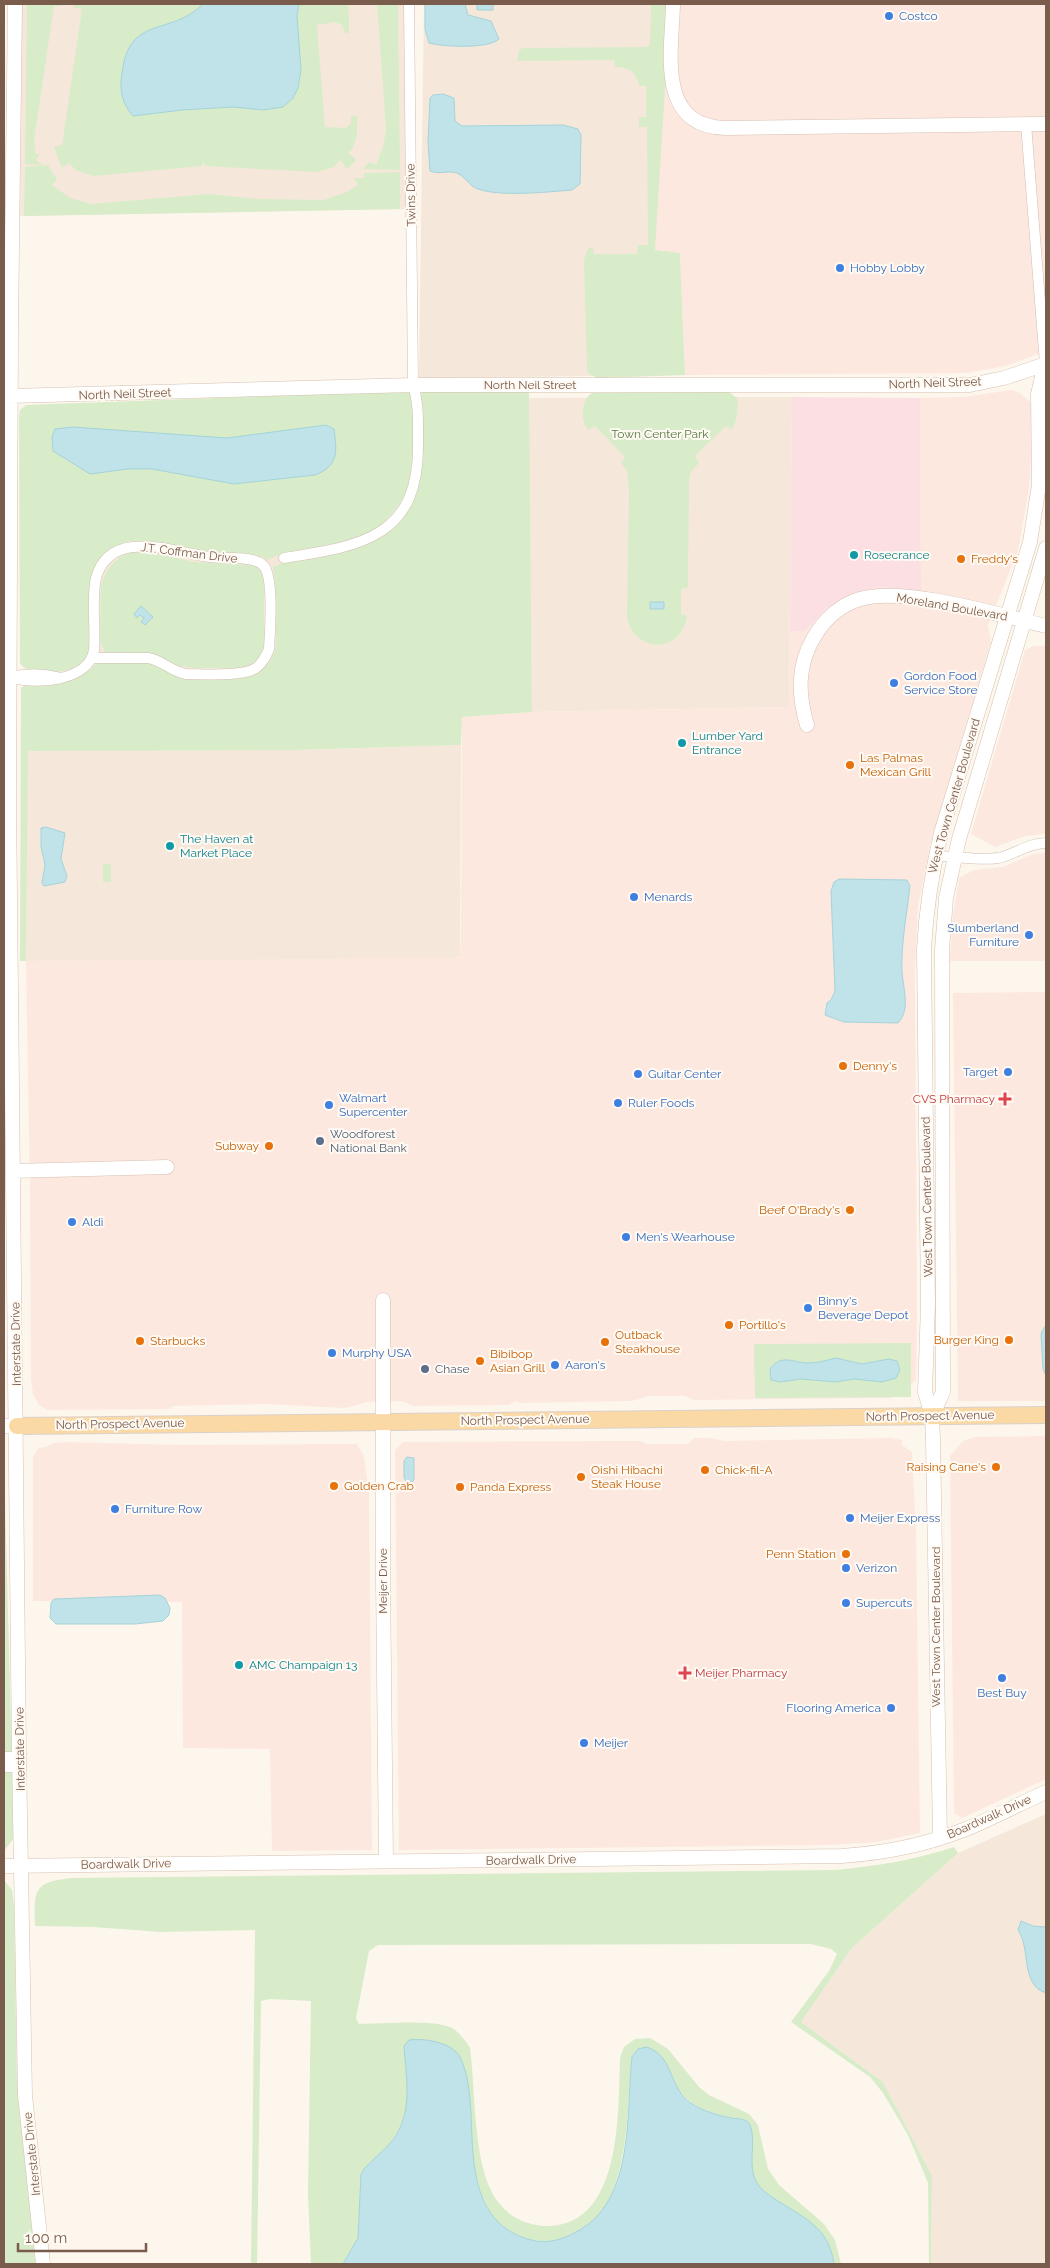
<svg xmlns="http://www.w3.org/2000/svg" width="1050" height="2268" font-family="Raleway,sans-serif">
	<rect width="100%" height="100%" fill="#fdf6ec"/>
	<path fill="#f5e8da" d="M22,4H404L406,209L20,216Z
		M424,4H660L685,375L419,378Z
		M792,397L789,707L532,712L528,398Z
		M294,407L295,750L461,745L460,955L455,959L26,961L27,751L22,413Z
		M1046,1814V2264H931L932,2176L883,2082L801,2022L852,1948L958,1853Z"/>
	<path fill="#fde8e0" d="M660,4H1046V351L1006,366L966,373L685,375L680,254L655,250Z
		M1011,390L1019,392L1030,402L1034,410L1029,489L1018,551L988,625L991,642L931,841L918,906L915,970L917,1315L916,1379L904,1394L890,1398L694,1400L685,1396H649L632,1401L520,1403L516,1401L509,1405L413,1406L402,1401L367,1402L345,1408L265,1404L173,1406L169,1409L48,1410L40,1406L33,1395L31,1377L30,1190L26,961L458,958L460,955L461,942L462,717L532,712L789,707L790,631H805L827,608L857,592L880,587L921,591L920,398L964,397Z
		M1034,646H1046V834L1025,836L995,847L971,834L1025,650Z
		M1046,853V961H950L952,922L959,878L974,870L1003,867L1033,854Z
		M1046,992V1401H958L953,993Z
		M1046,1436V1779L962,1818L954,1813L950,1456L963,1441L975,1437Z
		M694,1438H710L725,1441L890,1438L902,1440V1445L912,1452L916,1531L920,1833L877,1842L830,1845L399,1850L395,1450L403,1442L615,1441H640L647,1444H688Z
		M66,1442L180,1445L357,1444L364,1456L369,1493L372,1850L272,1851L270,1749L183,1748L182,1602L33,1601V1457L38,1448L46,1447L53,1443Z"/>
	<path fill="#fbdfe3" d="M792,397L920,398L921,591L880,587L857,592L827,608L805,631H790Z"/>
	<path fill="#d8ecc9" d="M27,4H62L61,6H54L34,140L36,154H40L36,160L43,165L25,164Z
		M74,4H348L349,10L346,12H349V33H345L342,25L335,22L317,25L325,127L346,128L351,123V116H357C358,129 357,140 351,151L348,152L356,160L347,169L340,160L334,167L316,172L205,166V163H202V166L93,176L76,170L69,163L62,168L54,147L62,145L82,9L74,8Z
		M377,4H398L400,170L363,169L369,162L376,165L383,147L386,130Z
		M651,4H668L667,57L655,250L680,253L685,375L597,378L588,373L587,369L584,260L587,250L591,247L593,248L594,254H637L638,245H648L647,127H639V117H646V86H639C637,72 628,67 615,67L614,60L517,61L519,50L523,48L646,47L650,45Z
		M48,165L57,179L52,185L70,198L91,204L208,194L259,199L324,200L347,192L358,185L354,178H364V173L400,172V209L24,216L25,167Z
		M529,391L532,712L462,717L461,745L295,750L28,751L26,961H20L21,688C30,680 59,683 72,680C84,677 90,665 102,662C117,663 137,660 152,664C162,667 170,674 180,678C191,681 202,680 214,680C243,679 266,680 276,647L275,583L273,567L285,562L345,552L371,542L382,536L414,497L419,483L422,464L421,394L423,392Z
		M374,392L412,393C413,414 418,437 415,458C409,506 382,536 334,545C314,549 283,550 268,560L257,555L185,550L146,541H130L113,548L99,562L90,651C88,655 85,661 82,664C71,673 27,677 20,663L19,418L20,410L26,405Z
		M729,392L737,398C739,411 737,419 732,430L726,426L695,456L699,463L691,472L689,481L688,586L687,588L681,589V614L687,616C682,654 634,654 627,617L629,490L627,471L621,463L625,457L595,426L588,430C580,421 581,399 592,393Z
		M134,551L147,552L195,562L254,565C261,569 263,572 264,579V646L258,659L252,664L239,668H194L175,665L154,654L105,652L100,641L101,586C106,568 116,556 134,551Z
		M103,864H111V882H103Z
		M911,1343V1397L755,1398L754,1344Z
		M4,1463L14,1838L4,1851Z
		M954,1847L958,1853L852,1948L801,2022L883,2082L932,2176L931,2264H929L928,2183L908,2135L883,2093L870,2077L791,2022L829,1971L837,1954L831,1949L811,1944L378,1945L369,1951L356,2018L359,2024C382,2024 432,2019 452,2028C460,2033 465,2040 470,2048C476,2090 472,2170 499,2203C511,2219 530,2226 549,2226C623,2224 618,2109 620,2058L624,2047L635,2039L650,2038L668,2049L699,2087L709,2095L749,2114L758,2125L768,2169L779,2185L824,2224L835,2240L841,2264H834C827,2214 785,2217 760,2187C744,2168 758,2149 751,2132C749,2128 745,2123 743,2119C715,2117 686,2107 674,2081C666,2065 667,2060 652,2049L632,2057C625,2118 634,2241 543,2241C520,2241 499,2228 488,2208C462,2161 477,2105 459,2056L405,2064C412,2089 408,2119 392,2140C385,2151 373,2159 364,2169L361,2174L358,2238L343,2264H311L308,2194L311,2001L270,1999L261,2001L257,2264H251L255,1930L161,1932L93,1927L35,1926C34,1890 33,1882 72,1878L835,1870C876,1866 915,1860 954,1847Z
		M4,1880L12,1890L14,1906L17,2082L36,2264H4Z"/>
	<path fill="#bfe3e8" stroke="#a5d3da" d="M203,4H299L297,16L301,70L298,88L293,98L283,107L263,110L233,107L182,110L133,116C122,103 119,90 122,73C129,14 170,37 203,4Z
		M425,4H465L468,15L491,21L499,39C489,49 443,47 429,43L425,29Z
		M477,4H493V10H477Z
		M443,94L454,98L455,121L462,126L563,125L578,129L581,135L580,184L572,190C547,192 500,197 478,189C469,186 466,177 457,173C448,170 439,175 430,171L428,142L430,98L433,95Z
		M326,425L334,429C337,451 339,466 315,475L234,484L152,469H128L90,474L53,451L52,437L55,429L73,427L227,438Z
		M650,602H664V609H650Z
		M141,606L153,617L145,625L141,622L144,618L140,615L137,618L134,614Z
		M46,827L65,833L61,859L67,876L65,882L44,886L42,883L45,865L41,846V828Z
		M839,879L907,880L910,886C907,914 901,942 902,971C903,989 911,1009 898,1023L844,1022L825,1015L827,1003L831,1000L835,991L831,891L834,882Z
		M1046,1325V1376L1043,1369L1041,1335L1042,1331Z
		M836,1358L862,1364L889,1359L897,1361L900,1370L896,1378L882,1382L854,1379L836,1382L801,1379L780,1382L771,1380L770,1369C782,1353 793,1363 809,1363C818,1363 827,1360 836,1358Z
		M407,1457L414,1458V1480L412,1482L406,1481L404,1478V1461Z
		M160,1595L165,1598L170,1608L169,1615L163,1621L135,1624H56L50,1618L51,1603L54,1599Z
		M1021,1921L1033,1926L1046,1927V1993C1020,1985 1031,1948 1018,1930Z
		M409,2040C424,2038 452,2042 460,2057C479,2096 464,2155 483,2199C493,2222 510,2236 536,2241C550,2243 564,2239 576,2232C635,2202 626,2113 632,2057L638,2049L647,2047C672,2056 669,2082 685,2098C696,2109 715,2115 731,2118C738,2119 743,2118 749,2123C758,2141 746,2165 757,2183C762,2191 770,2196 778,2201C806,2219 829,2228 834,2264H343L358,2238L361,2174L364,2169C373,2159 384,2151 392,2141C414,2112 406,2079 404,2046Z"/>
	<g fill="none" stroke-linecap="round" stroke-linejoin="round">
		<defs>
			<path id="street" d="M1026,124L1045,364
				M284,558C361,546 420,538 418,442C418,423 419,404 413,385L409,4
				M10,677C34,685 89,682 94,650C96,628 91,599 96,578C110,527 173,552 209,557C223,559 255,555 264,566C274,579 270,632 269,649C266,656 263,663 256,668C242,677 203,674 186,674C172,672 162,660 148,658H93
				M10,677C27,673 41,673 57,677
				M936,856C957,856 978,861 998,858C1016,854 1028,843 1046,843
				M4,1757H19
				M4,1767H20"/>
			<path id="secondary" d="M15,4L11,329L9,801L19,1757L25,2095L43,2264
				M673,4C672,51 656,126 725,128L1046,124
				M10,396L413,385H970L1004,378L1046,364
				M807,725C798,694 797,666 814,637C824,620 840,605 860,599C904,586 1000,615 1046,626
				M13,1171L167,1167
				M383,1300V1577L386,1861
				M932,1416L943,1392L942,950L946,898L959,839L1046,548
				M4,1426H17
				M940,1838L933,1440L932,1416L925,1392L928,1305L924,949C926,909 932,872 941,833L1030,542L1039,485L1038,394L1045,364
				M4,1866L842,1856C885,1853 926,1845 966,1829C993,1818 1019,1804 1046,1792"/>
			<path id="primary" d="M17,1426L1046,1415"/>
		</defs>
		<use href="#street" stroke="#d1beb0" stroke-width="11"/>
		<use href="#secondary" stroke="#d6c0b0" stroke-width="15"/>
		<use href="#primary" stroke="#dad1cd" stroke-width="18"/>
		<use href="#street" stroke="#fff" stroke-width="10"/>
		<use href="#secondary" stroke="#fff" stroke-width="14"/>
		<use href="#primary" stroke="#fbd9a5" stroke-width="16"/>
	</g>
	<g fill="#3f7fe0" stroke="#fffaf3" stroke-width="2">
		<circle cx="889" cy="16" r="5"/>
		<circle cx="840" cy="268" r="5"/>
		<circle cx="894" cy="683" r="5"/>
		<circle cx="634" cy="897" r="5"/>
		<circle cx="1029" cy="935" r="5"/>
		<circle cx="1008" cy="1072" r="5"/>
		<circle cx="638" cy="1074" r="5"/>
		<circle cx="618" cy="1103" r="5"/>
		<circle cx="329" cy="1105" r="5"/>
		<circle cx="72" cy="1222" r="5"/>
		<circle cx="626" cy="1237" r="5"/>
		<circle cx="808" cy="1308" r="5"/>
		<circle cx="332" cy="1353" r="5"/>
		<circle cx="555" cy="1365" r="5"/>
		<circle cx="115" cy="1509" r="5"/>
		<circle cx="850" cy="1518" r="5"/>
		<circle cx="846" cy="1568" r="5"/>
		<circle cx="846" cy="1603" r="5"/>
		<circle cx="1002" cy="1678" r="5"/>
		<circle cx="891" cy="1708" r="5"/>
		<circle cx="584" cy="1743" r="5"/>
	</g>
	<g fill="#0f9aa8" stroke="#fffaf3" stroke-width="2">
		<circle cx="854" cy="555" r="5"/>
		<circle cx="682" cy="743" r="5"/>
		<circle cx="170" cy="846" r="5"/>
		<circle cx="239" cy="1665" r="5"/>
	</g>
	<g fill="#e8710a" stroke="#fffaf3" stroke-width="2">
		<circle cx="961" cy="559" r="5"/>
		<circle cx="850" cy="765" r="5"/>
		<circle cx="843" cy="1066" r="5"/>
		<circle cx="269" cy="1146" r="5"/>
		<circle cx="850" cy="1210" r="5"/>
		<circle cx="729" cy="1325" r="5"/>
		<circle cx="1009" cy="1340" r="5"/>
		<circle cx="140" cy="1341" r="5"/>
		<circle cx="605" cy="1342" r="5"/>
		<circle cx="480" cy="1361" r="5"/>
		<circle cx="996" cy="1467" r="5"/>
		<circle cx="705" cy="1470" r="5"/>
		<circle cx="581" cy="1477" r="5"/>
		<circle cx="334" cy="1486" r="5"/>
		<circle cx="460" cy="1487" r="5"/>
		<circle cx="846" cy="1554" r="5"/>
	</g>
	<g fill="#e0444e" stroke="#fffaf3" stroke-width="2">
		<path d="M1002.5 1091.5h5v5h5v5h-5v5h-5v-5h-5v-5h5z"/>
		<path d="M682.5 1665.5h5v5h5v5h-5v5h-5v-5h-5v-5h5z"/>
	</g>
	<g fill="#5c6f8a" stroke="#fffaf3" stroke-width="2">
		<circle cx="320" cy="1141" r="5"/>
		<circle cx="425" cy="1369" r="5"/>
	</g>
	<g text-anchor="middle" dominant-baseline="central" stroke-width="4" stroke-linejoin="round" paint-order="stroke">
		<g font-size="12" fill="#366cbe" stroke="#fffaf3" text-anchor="start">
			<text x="899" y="16">Costco</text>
			<text x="850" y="268">Hobby Lobby</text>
			<text x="904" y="676">Gordon Food<tspan x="904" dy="14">Service Store</tspan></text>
			<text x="644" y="897">Menards</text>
			<text x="1019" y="928" text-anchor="end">Slumberland<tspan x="1019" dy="14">Furniture</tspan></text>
			<text x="998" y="1072" text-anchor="end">Target</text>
			<text x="648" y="1074">Guitar Center</text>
			<text x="339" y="1098">Walmart<tspan x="339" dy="14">Supercenter</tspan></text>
			<text x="628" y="1103">Ruler Foods</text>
			<text x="82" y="1222">Aldi</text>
			<text x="636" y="1237">Men's Wearhouse</text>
			<text x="818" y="1301">Binny's<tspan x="818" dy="14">Beverage Depot</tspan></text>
			<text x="342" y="1353">Murphy USA</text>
			<text x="565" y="1365">Aaron's</text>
			<text x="125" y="1509">Furniture Row</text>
			<text x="860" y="1518">Meijer Express</text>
			<text x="856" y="1568">Verizon</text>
			<text x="856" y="1603">Supercuts</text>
			<text x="1002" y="1693" text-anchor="middle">Best Buy</text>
			<text x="881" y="1708" text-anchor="end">Flooring America</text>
			<text x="594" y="1743">Meijer</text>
		</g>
		<g font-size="12" fill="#7a5c4d" stroke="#fffaf3">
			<text transform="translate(411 195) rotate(-91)">Twins Drive</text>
			<text transform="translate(935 383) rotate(-2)">North Neil Street</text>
			<text x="530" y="385">North Neil Street</text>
			<text transform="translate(125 394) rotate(-2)">North Neil Street</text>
			<text transform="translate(189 553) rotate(7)">J.T. Coffman Drive</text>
			<text transform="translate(952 607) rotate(10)">Moreland Boulevard</text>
			<text transform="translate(954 796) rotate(-74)">West Town Center Boulevard</text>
			<text transform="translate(927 1197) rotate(-91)">West Town Center Boulevard</text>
			<text transform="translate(16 1344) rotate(-91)">Interstate Drive</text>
			<text transform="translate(930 1416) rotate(-1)">North Prospect Avenue</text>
			<text transform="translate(525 1420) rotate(-1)">North Prospect Avenue</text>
			<text transform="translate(120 1424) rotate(-1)">North Prospect Avenue</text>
			<text transform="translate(383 1581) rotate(-90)">Meijer Drive</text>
			<text transform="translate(936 1627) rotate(-90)">West Town Center Boulevard</text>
			<text transform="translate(20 1749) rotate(-91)">Interstate Drive</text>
			<text transform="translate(989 1817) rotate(-24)">Boardwalk Drive</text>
			<text transform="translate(531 1860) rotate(-1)">Boardwalk Drive</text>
			<text transform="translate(126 1864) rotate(-1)">Boardwalk Drive</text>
			<text transform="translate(32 2154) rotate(-96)">Interstate Drive</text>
		</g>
		<g font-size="12" fill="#537a41" stroke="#fffaf3">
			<text x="660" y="434">Town Center Park</text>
		</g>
		<g font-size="12" fill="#0d838f" stroke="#fffaf3" text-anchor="start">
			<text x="864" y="555">Rosecrance</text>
			<text x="692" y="736">Lumber Yard<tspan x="692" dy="14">Entrance</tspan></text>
			<text x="180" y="839">The Haven at<tspan x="180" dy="14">Market Place</tspan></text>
			<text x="249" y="1665">AMC Champaign 13</text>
		</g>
		<g font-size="12" fill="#c56008" stroke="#fffaf3" text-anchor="start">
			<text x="971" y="559">Freddy's</text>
			<text x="860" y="758">Las Palmas<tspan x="860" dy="14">Mexican Grill</tspan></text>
			<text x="853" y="1066">Denny's</text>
			<text x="259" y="1146" text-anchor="end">Subway</text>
			<text x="840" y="1210" text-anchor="end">Beef O'Brady's</text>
			<text x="739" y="1325">Portillo's</text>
			<text x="615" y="1335">Outback<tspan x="615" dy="14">Steakhouse</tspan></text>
			<text x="999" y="1340" text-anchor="end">Burger King</text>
			<text x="150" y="1341">Starbucks</text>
			<text x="490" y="1354">Bibibop<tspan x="490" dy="14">Asian Grill</tspan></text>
			<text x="986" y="1467" text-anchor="end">Raising Cane's</text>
			<text x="591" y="1470">Oishi Hibachi<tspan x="591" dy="14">Steak House</tspan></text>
			<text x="715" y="1470">Chick-fil-A</text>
			<text x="344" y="1486">Golden Crab</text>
			<text x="470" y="1487">Panda Express</text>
			<text x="836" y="1554" text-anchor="end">Penn Station</text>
		</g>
		<g font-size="12" fill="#be3a42" stroke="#fffaf3" text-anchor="end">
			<text x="995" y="1099">CVS Pharmacy</text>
			<text x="695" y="1673" text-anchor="start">Meijer Pharmacy</text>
		</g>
		<g font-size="12" fill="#4e5e75" stroke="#fffaf3" text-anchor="start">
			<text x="330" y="1134">Woodforest<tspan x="330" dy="14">National Bank</tspan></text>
			<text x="435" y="1369">Chase</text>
		</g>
	</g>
	<rect width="1050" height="2268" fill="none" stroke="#7a5c4d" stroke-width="10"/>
	<path d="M18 2243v8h128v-8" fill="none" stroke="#7a5c4d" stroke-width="2.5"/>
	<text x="25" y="2243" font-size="15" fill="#7a5c4d" stroke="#fffaf3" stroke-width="4" paint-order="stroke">100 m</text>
</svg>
